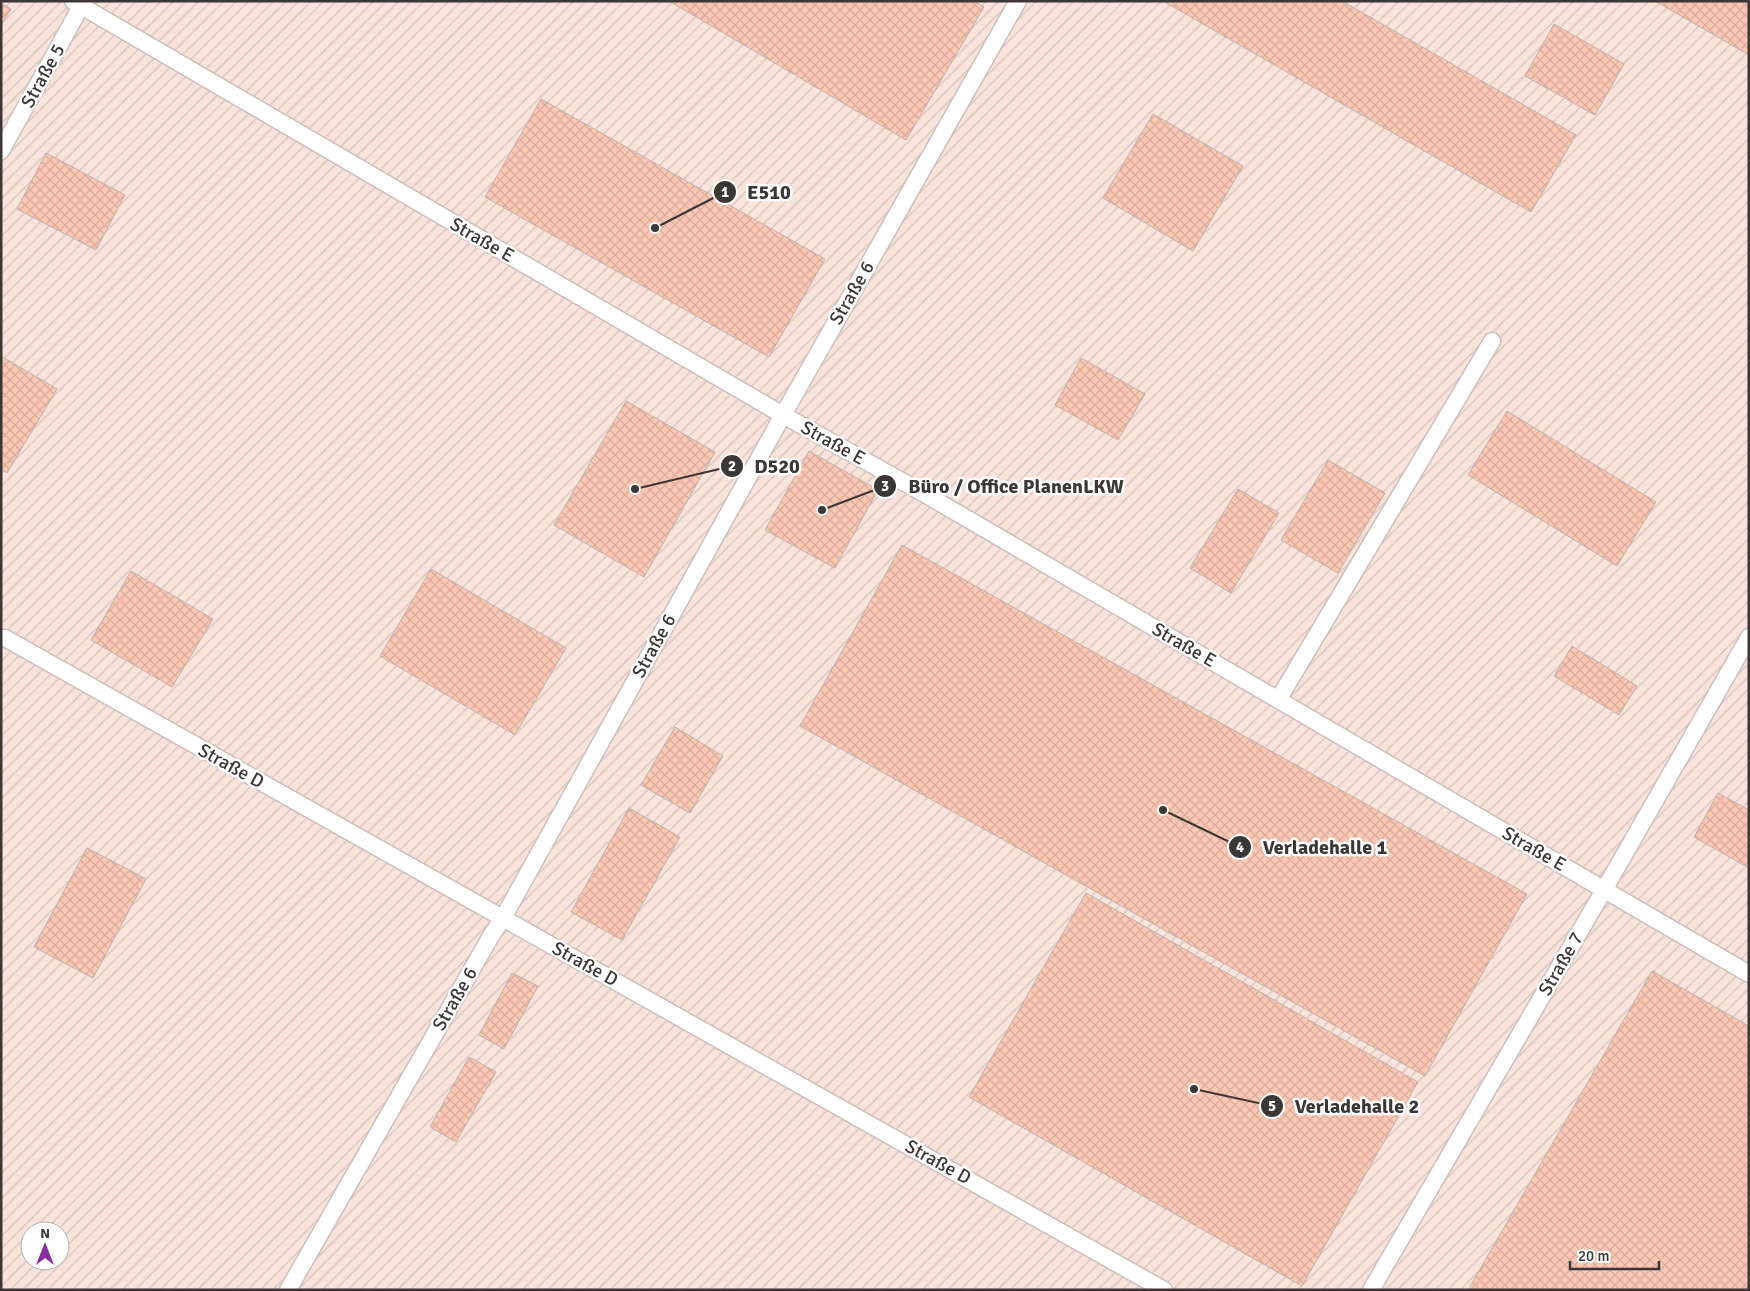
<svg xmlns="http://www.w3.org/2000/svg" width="1750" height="1291" font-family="Signika,sans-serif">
	<defs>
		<pattern id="industrial-furrows" width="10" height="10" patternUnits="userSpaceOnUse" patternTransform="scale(1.25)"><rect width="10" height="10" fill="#f9e3db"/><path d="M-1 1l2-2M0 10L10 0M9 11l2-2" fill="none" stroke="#d6c3bd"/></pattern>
		<pattern id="building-cross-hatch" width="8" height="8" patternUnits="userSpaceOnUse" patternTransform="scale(1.25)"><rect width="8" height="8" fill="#fcc7b3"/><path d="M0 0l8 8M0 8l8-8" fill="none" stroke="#d9ac9b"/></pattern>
	</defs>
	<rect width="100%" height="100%" fill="#fef1ec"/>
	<path fill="url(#industrial-furrows)" fill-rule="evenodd" d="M1,1H1749V1290H1ZM30,1231H60V1261H30Z"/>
	<path fill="url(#building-cross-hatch)" stroke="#beb2ad" d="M669,1H974L984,7L906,140Z
		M1163,1H1342L1576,135L1531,212Z
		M1655,1H1749V55Z
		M1,3L11,9L1,25Z
		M1554,24L1624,64L1595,115L1525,76Z
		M541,99L825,259L769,357L485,197Z
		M1153,114L1243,166L1193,251L1103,198Z
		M46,153L125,195L96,250L17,209Z
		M1,356L57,389L7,473L1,469Z
		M1081,358L1145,394L1118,440L1055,405Z
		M626,401L715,452L644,577L554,525Z
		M1507,411L1656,502L1617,566L1468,475Z
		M809,451L878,490L835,568L765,530Z
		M1328,460L1385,493L1338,573L1281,540Z
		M1238,489L1279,513L1231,593L1190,568Z
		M902,545L1527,894L1425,1076L800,726Z
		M431,569L566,648L515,735L380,656Z
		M131,571L213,619L172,687L91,640Z
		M1572,646L1637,686L1619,715L1554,676Z
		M675,727L723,756L690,813L641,785Z
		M1718,793L1749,810V868L1694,837Z
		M629,808L680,837L622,940L571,912Z
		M87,848L146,879L93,978L34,947Z
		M1086,893L1418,1082L1302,1286L969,1097Z
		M1652,971L1749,1026V1290H1468Z
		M512,973L538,986L504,1049L479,1035Z
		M469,1057L496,1072L456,1142L430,1127Z"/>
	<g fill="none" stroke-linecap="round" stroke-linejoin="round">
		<defs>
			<path id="lane" d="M73,1L783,415L923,493L1749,974
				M1,151L84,1
				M5,638L1164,1290
				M1278,700L1492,341
				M288,1290L491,936L503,918L783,415L1018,1
				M1371,1290L1604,890L1749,637"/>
		</defs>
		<use href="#lane" stroke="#ccbfba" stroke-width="19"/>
		<use href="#lane" stroke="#fff" stroke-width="16"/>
	</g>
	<g text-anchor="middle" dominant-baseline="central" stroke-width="5" stroke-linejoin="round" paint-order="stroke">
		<g font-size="19" fill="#3c3735" stroke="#fff">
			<text transform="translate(43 76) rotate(-61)">Straße 5</text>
			<text transform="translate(482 240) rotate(30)">Straße E</text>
			<text transform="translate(852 293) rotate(-60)">Straße 6</text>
			<text transform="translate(833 443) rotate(29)">Straße E</text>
			<text transform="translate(1184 645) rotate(30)">Straße E</text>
			<text transform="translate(654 646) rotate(-61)">Straße 6</text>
			<text transform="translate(231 766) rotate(29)">Straße D</text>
			<text transform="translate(1534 849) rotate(30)">Straße E</text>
			<text transform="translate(585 964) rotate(29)">Straße D</text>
			<text transform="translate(1561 964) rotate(-60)">Straße 7</text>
			<text transform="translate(455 999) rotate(-60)">Straße 6</text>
			<text transform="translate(938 1162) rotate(29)">Straße D</text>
		</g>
	</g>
	<path fill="none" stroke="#3c3735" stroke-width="2" d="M655 228L725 192M635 489L732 466M822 510L885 486M1163 810L1240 847M1194 1089L1272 1106"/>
	<g fill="#3c3735" stroke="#fff" stroke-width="2">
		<circle cx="655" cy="228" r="5"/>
		<circle cx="635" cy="489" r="5"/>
		<circle cx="822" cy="510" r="5"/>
		<circle cx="1163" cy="810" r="5"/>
		<circle cx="1194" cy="1089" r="5"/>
		<circle cx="725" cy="192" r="12"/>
		<circle cx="732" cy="466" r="12"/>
		<circle cx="885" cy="486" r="12"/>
		<circle cx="1240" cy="847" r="12"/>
		<circle cx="1272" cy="1106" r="12"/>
	</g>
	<g font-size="15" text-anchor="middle" font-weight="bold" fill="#fff">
		<text x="725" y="197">1</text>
		<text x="732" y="471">2</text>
		<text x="885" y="491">3</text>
		<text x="1240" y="852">4</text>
		<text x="1272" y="1111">5</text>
	</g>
	<g font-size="20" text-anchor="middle" font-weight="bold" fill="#3c3735" stroke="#fff" stroke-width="5" stroke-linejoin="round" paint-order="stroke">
		<text x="769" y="199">E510</text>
		<text x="777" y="473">D520</text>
		<text x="1016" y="493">Büro / Office PlanenLKW</text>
		<text x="1325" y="854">Verladehalle 1</text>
		<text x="1357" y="1113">Verladehalle 2</text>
	</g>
	<rect width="1750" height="1291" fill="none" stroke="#3c3735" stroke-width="5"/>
	<g transform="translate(45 1246)"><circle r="24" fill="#ffffff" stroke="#b1afae"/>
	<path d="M0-4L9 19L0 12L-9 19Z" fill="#862e9c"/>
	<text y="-8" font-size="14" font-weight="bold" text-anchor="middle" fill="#3c3735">N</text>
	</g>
	<path d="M1570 1261v8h89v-8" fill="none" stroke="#3c3735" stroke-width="2.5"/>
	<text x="1578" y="1261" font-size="15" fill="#3c3735" stroke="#ffffff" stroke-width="4" paint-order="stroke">20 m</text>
</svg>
